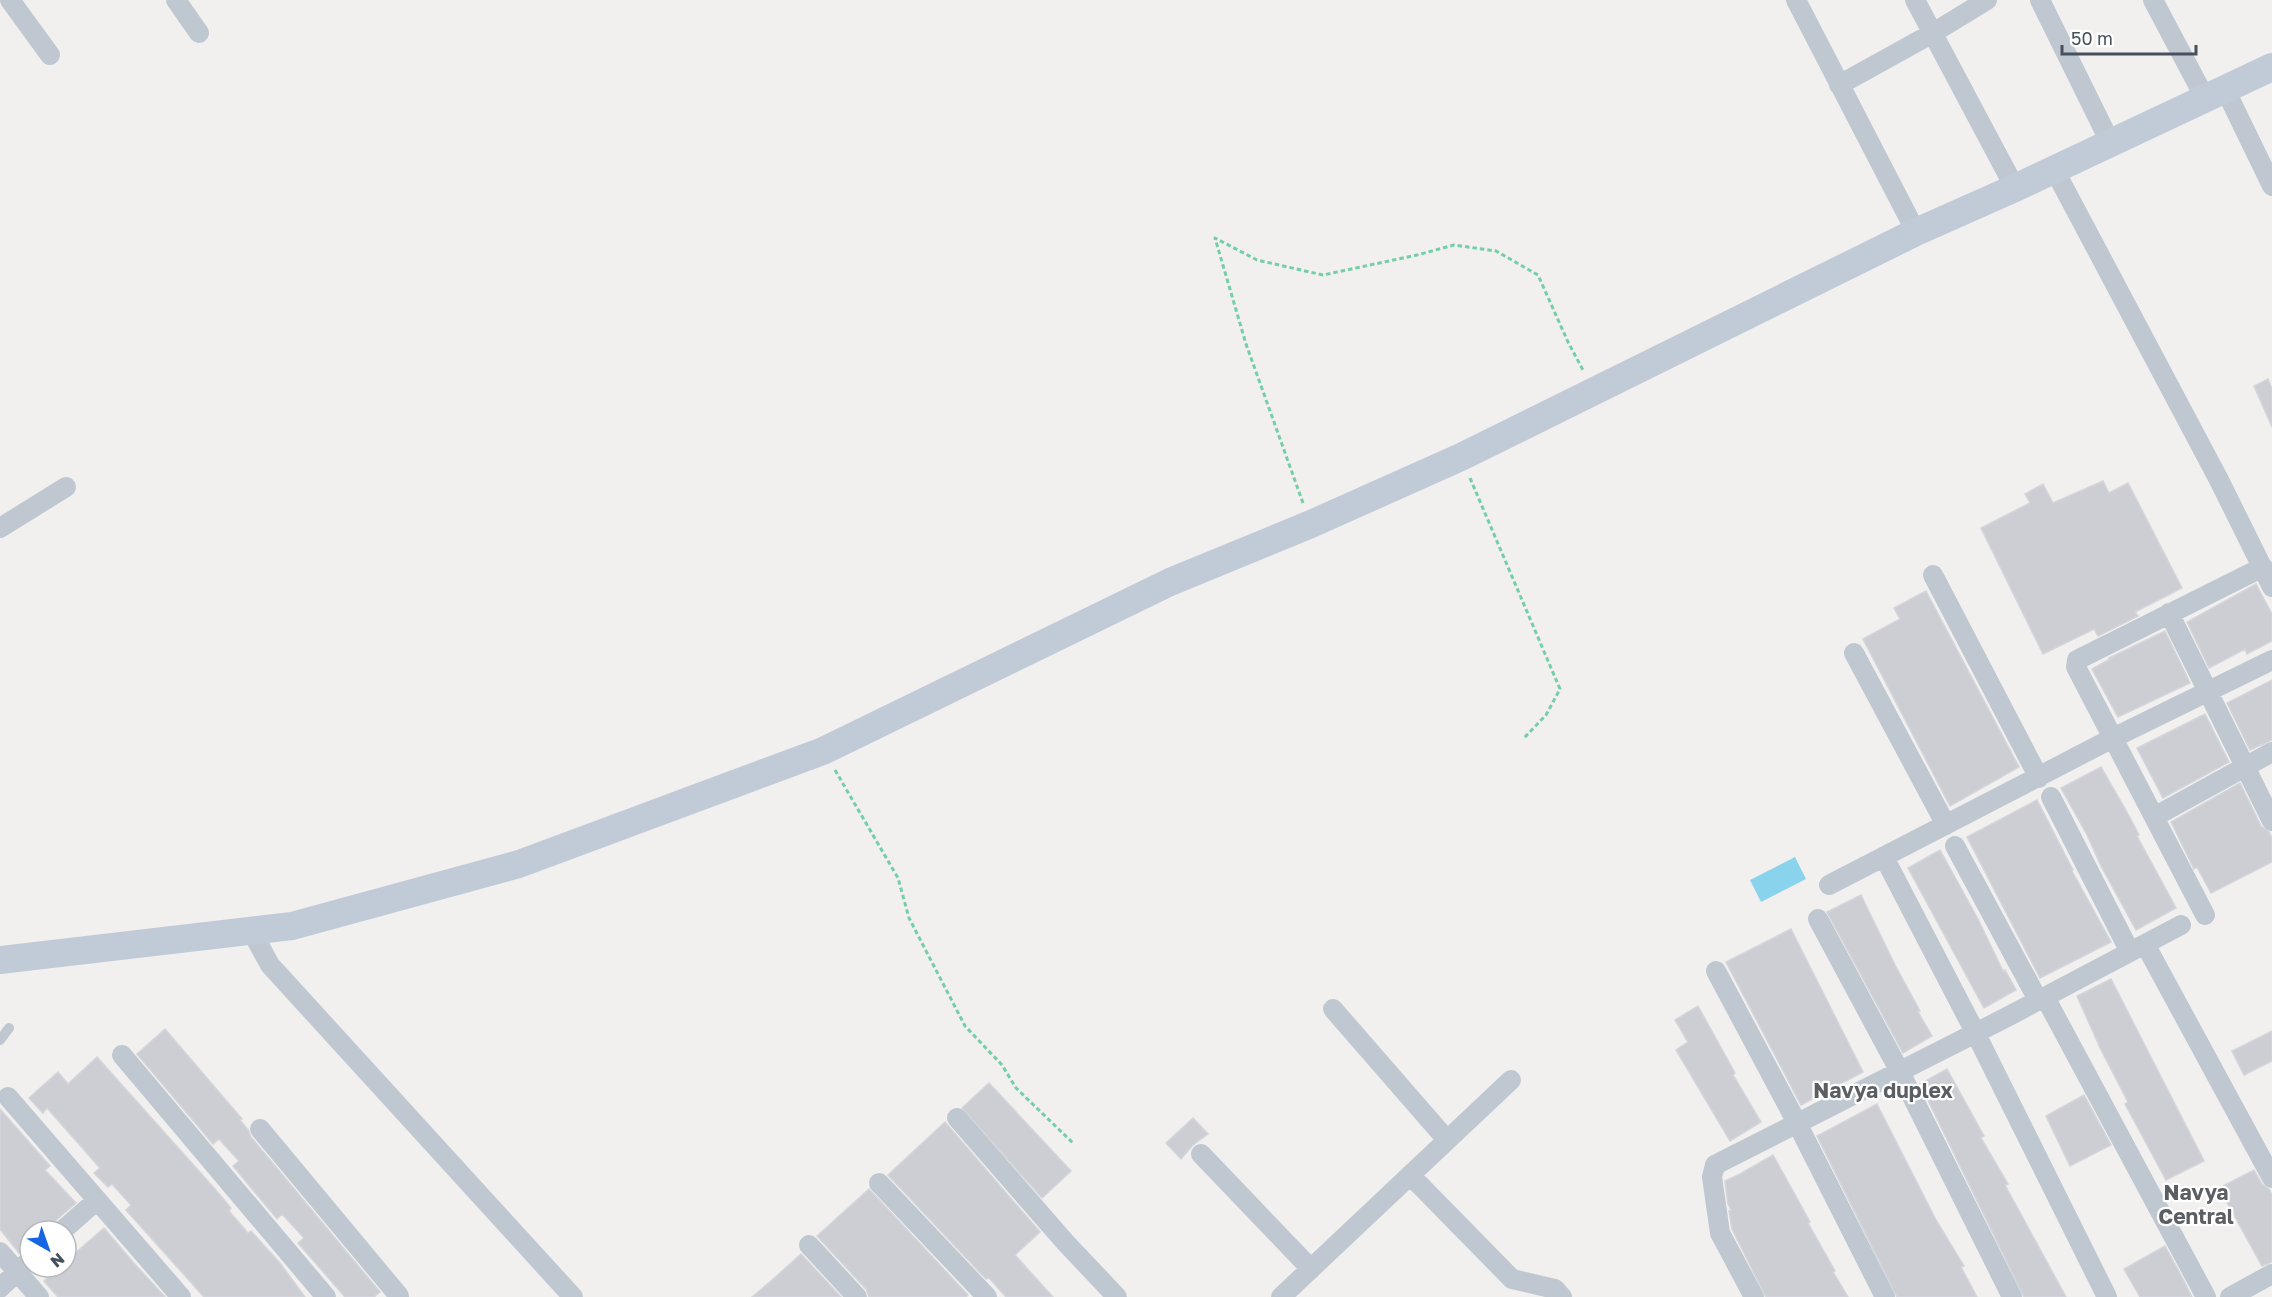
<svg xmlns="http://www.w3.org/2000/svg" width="2272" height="1297" font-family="'Golos Text',sans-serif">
	<rect width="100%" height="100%" fill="#f2efef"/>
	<path fill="#89d3ed" d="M1795,857L1806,879L1761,902L1750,880Z"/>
	<path fill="#ccced4" stroke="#d3d5db" stroke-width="1.5" d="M2268,379L2272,389V427L2254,386Z
		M2103,481L2109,493L2128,483L2182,588L2135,612L2138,616L2098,636L2094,629L2043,654L1981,528L2030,503L2025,494L2043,484L2053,503Z
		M2256,584L2272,614V641L2247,654L2245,649L2209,668L2187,622Z
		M1926,591L2019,767L1950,806L1863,639L1900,619L1894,608Z
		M2165,631L2190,683L2118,717L2092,669L2110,659L2109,658Z
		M2272,680V740L2250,750L2227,703Z
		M2205,714L2229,762L2163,798L2137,748Z
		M2101,767L2127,812L2139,835L2137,836L2176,908L2136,930L2101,866L2087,835L2061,788Z
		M2240,783L2261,826L2269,832L2272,838V862L2211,893L2197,867L2194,869L2171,822Z
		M2037,800L2073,870L2072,871L2111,942L2040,978L1967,837Z
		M1940,850L1978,919L2003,971L2005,970L2016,990L1984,1008L1908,868Z
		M1861,895L1895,965L1920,1011L1918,1012L1932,1036L1903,1053L1827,912Z
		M1791,929L1863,1072L1801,1105L1726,962Z
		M2111,979L2204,1161L2166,1180L2125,1104L2128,1102L2101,1050L2077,996Z
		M1698,1006L1735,1073L1733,1075L1761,1122L1730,1141L1676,1050L1688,1042L1675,1020Z
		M165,1029L242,1119L240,1120L248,1130L251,1137L380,1292L374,1297H345L298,1243L304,1238L282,1214L277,1219L233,1166L239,1161L219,1139L213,1144L137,1054Z
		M2272,1031V1061L2244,1075L2232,1051Z
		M97,1057L215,1189L231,1208L229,1211L248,1233L251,1231L280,1263L305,1297H204L126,1210L131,1205L112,1184L108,1187L94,1173L100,1168L47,1108L43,1113L29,1098L58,1072L68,1084Z
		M1947,1069L1984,1136L1981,1138L2008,1184L2005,1185L2066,1297H2024L1920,1084Z
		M989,1083L1071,1171L1042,1198L962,1108Z
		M2084,1095L2111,1145L2070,1166L2046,1116Z
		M1877,1104L1936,1220L1964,1266L1961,1267L1977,1297H1897L1817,1136Z
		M0,1109L50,1166L45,1170L76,1203L54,1222L50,1231H30V1248L19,1253L0,1229Z
		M1193,1118L1208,1134L1193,1145L1181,1159L1166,1143Z
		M945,1122L1040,1232L1015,1255L1053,1297H1006L989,1278L986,1279L888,1175Z
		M1773,1155L1810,1222L1808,1223L1835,1271L1833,1272L1848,1297H1766L1732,1229L1729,1211L1731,1210L1728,1204L1725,1181L1740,1174Z
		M2254,1170L2262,1184L2269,1189L2272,1195V1262L2262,1266L2219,1188Z
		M869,1189L968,1295L966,1297H869L866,1289L817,1236Z
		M104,1228L133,1262L165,1297H58L44,1281L60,1267H66V1261Z
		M2165,1246L2182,1277L2192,1297H2140L2124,1269Z
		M801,1254L841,1297H752L771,1281Z"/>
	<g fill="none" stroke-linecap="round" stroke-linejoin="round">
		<path stroke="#74cea7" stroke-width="3" stroke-dasharray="4.5 3" stroke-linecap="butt" d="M1470,478L1560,689L1546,715L1524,738
			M1303,503L1246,344L1215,238L1257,260L1323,275L1417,255L1454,245L1496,251L1538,275L1568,342L1584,372
			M835,770L898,878L909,918L965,1026L1002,1065L1016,1088L1073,1143"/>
		<path stroke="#bfc8d1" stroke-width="10" d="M0,1040L9,1028"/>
		<path stroke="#bfc8d1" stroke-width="20" d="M10,0L50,55
			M176,0L199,33
			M1796,0L1916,232
			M1915,0L2015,188
			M2040,0L2110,142
			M2153,0L2205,98
			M1839,85L1933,33L1987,0
			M2225,89L2272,186
			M2054,169L2219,480L2272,587
			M0,528L66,487
			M1933,575L2039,778
			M2169,613L2272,821
			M1854,653L1946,825
			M2051,797L2130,952
			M2154,817L2272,752
			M1955,846L2038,1000
			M1884,857L1975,1032L2107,1297
			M1829,885L2113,738L2272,660
			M2205,915L2076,667L2077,660L2263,567
			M1818,919L1899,1070L2012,1297
			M251,930L270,965L573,1297
			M2145,944L2272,1178
			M1716,971L1797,1123L1885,1297
			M2045,997L2206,1297
			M1333,1009L1447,1140
			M122,1055L326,1297
			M8,1097L181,1297
			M957,1118L1065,1242L1117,1297
			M260,1129L399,1296L398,1297
			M1201,1154L1311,1269
			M1410,1175L1512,1279L1555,1289L1562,1297
			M879,1183L987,1297
			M62,1231L97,1200
			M809,1245L857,1297
			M0,1252L39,1297
			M0,1288L30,1260
			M1281,1297L1511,1080
			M1754,1297L1720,1233L1712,1177L1715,1165L2007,1017L2181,925
			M2230,1297L2272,1274"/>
		<path stroke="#c1cbd8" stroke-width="28" d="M0,960L292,926L519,864L823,751L1170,582L1311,524L1461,457L1916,232L2015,188L2272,67"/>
	</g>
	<g text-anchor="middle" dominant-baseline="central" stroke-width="4.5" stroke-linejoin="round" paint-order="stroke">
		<g font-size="21" font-weight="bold" fill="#5b5f64" stroke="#fff">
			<text x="1883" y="1090">Navya duplex</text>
			<text x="2196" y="1192">Navya<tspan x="2196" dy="24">Central</tspan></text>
		</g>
	</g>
	<g transform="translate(48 1249) rotate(140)"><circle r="28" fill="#ffffff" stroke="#b5b9be" stroke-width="1.5"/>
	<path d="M0-4.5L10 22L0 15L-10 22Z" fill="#1665e4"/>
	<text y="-9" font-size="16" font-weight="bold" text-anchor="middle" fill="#47515d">N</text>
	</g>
	<path d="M2062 45v9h134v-9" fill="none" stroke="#47515d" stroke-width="3"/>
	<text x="2071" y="45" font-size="18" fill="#47515d" stroke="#ffffff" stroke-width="4.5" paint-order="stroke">50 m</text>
</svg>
